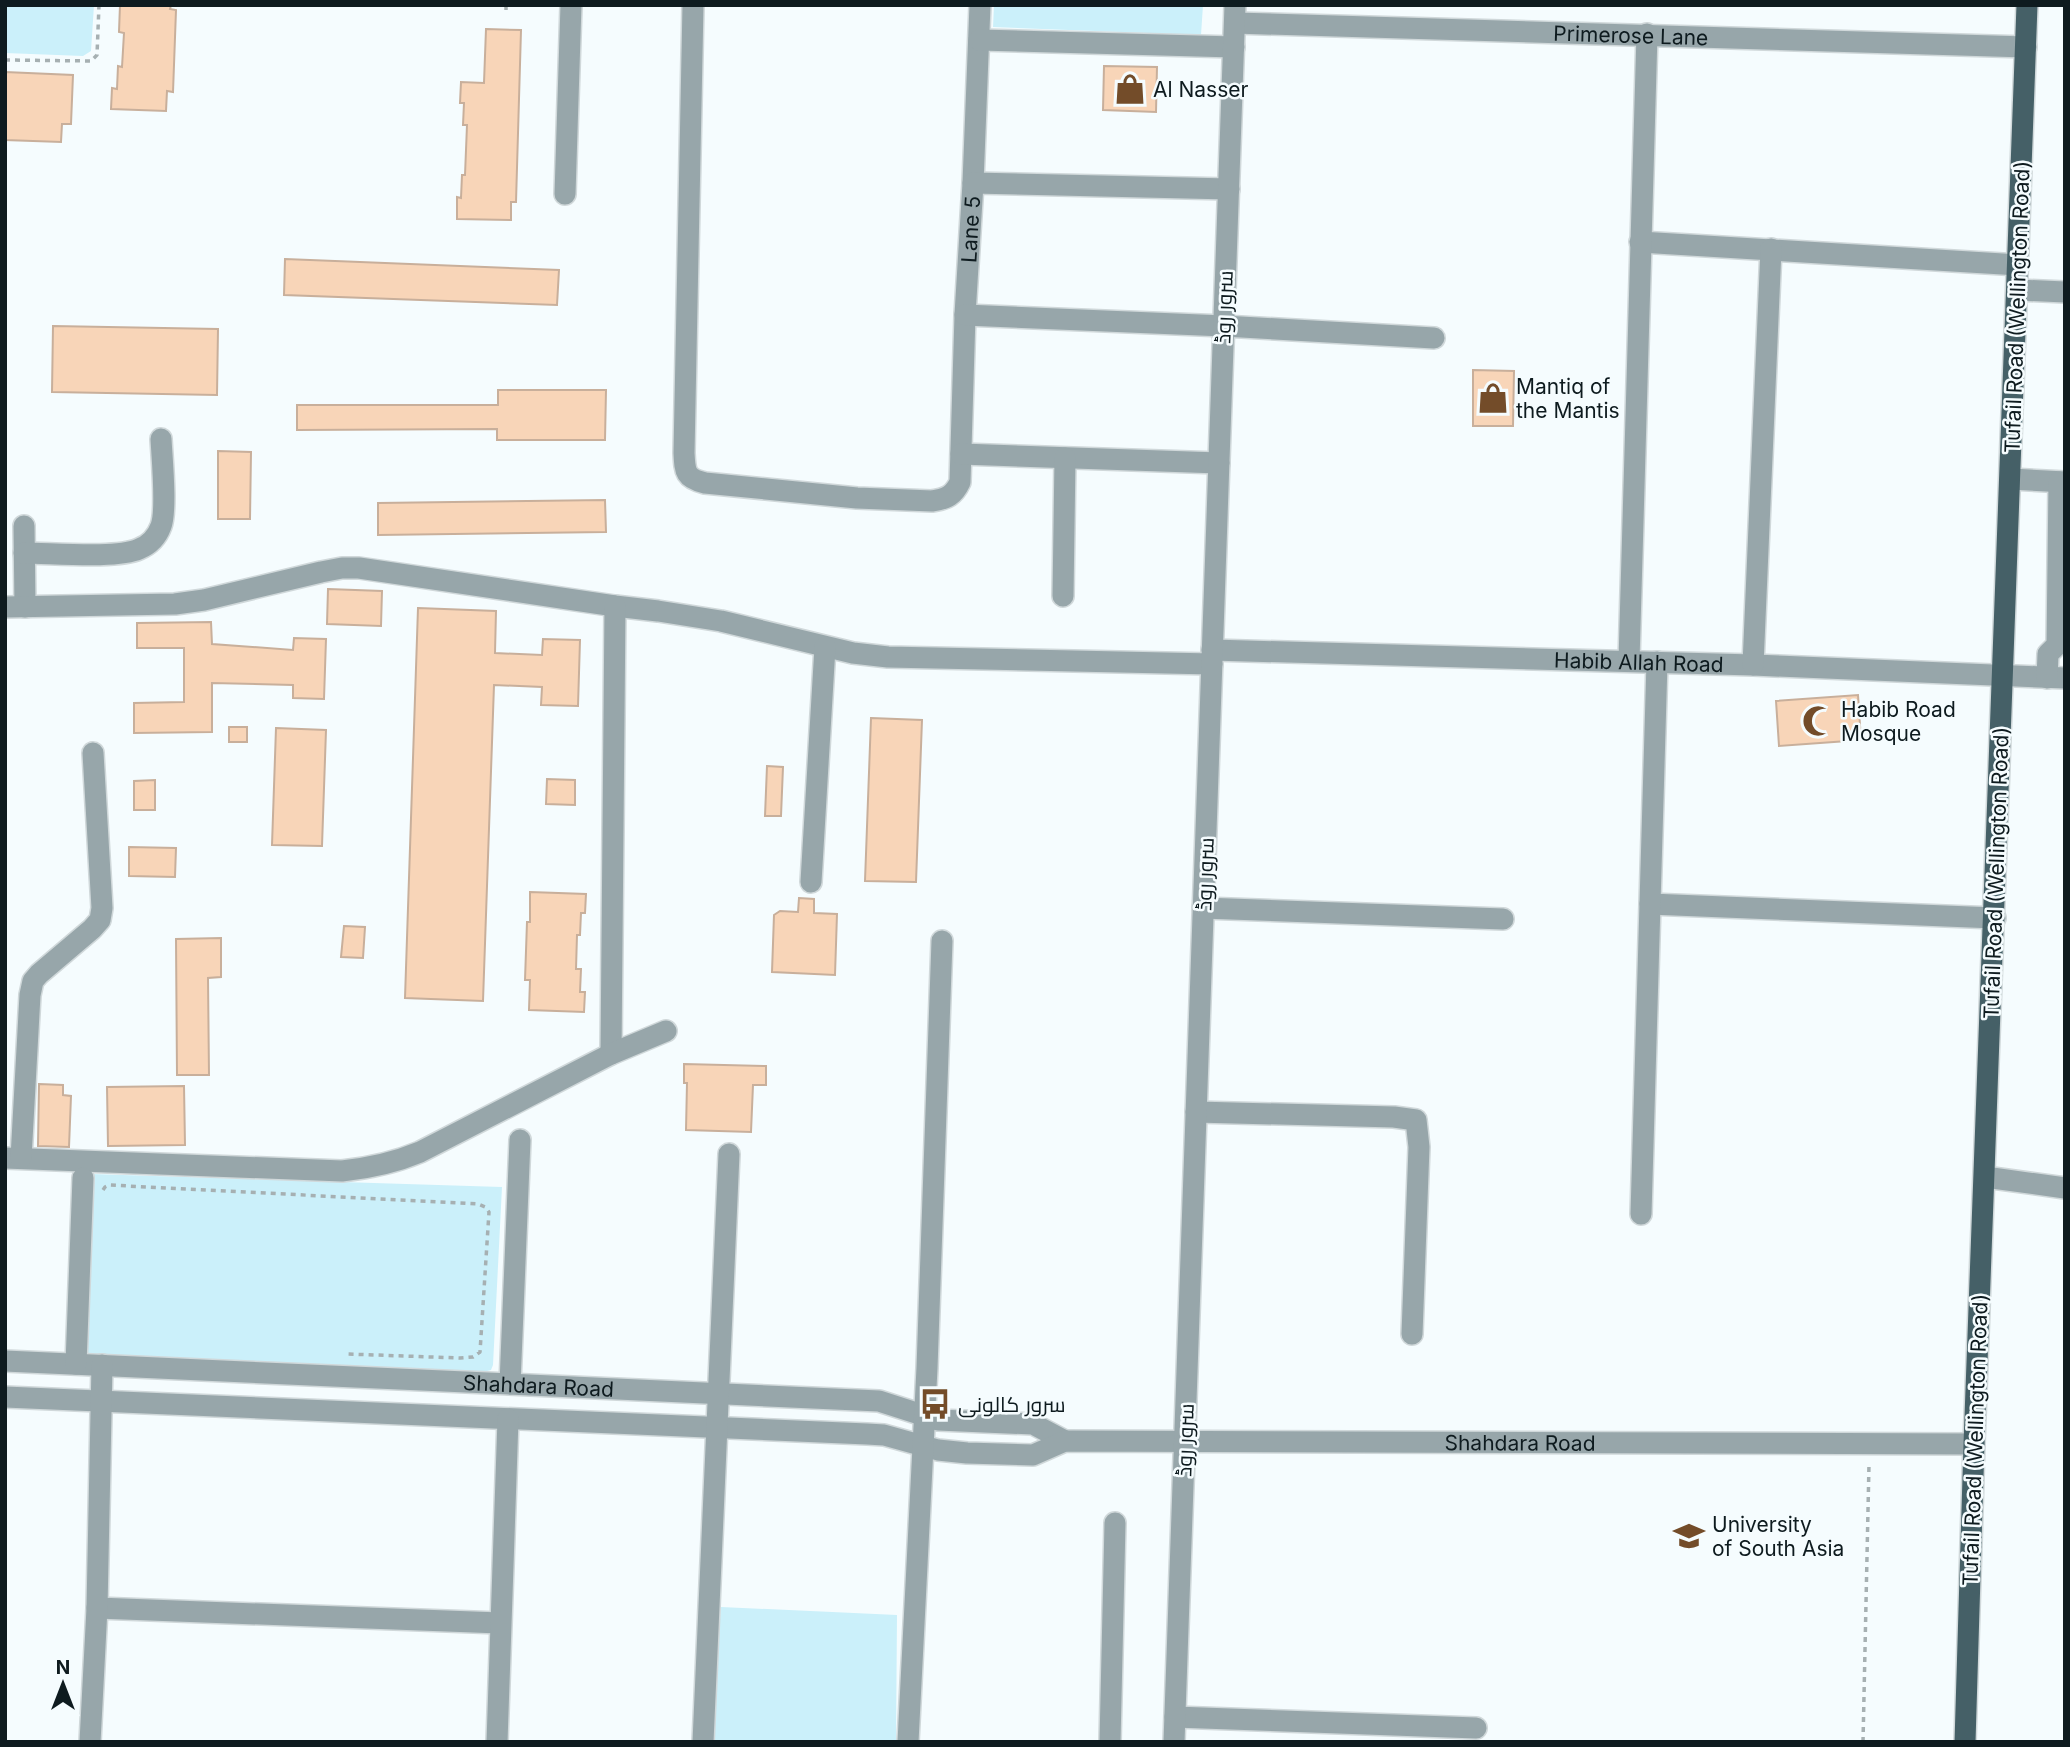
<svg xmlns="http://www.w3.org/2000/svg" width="2070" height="1747" font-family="Inter,Cairo,sans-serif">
	<rect width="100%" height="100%" fill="#f5fcfe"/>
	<path fill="#cbf0fa" d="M5,5H94L91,51L83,56L5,53Z
		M994,5H1203L1201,35L993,27Z
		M91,1174L502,1187L493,1365L491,1370L480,1373L95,1357L84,1350Z
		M721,1607L897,1615L896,1742H710Z"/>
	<path fill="#f8d5b8" stroke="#c8af9b" stroke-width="2" d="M120,5H171L170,9L176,10L173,92L167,91L166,111L111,109L112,88L117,89L118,66L122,67L124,33L119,32Z
		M486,29L521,30L516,202H511V220L457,219V197L461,198L462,175H465L467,125H463L464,103H460L461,82L484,83Z
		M1104,66L1157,67L1156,112L1103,110Z
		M5,72L73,75L71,124H62L61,142L5,140Z
		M285,259L559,270L557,305L284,295Z
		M53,326L218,329L217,395L52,392Z
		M1473,370L1514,371L1513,426H1473Z
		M498,390H606L605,440H497V429L297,430V405H498Z
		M218,451L251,452L250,519H218Z
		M605,500L606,532L378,535V503Z
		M328,589L382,591L381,626L327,624Z
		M418,608L496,611L495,653L542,655L543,639L580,640L578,706L541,705L542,687L494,685L483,1001L405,998Z
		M211,622L212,644L293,650L294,638L326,639L324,699L293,698V685L212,683V732L134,733V703L184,702V648H137V623Z
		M1858,695L1861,740L1779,746L1776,701Z
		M871,718L922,720L916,882L865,881Z
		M229,727H247V742H229Z
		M276,728L326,730L322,846L272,845Z
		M767,766L783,767L781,816H765Z
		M547,779L575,780V805L546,804Z
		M155,780V810H134V781Z
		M129,847L176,848L175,877L129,876Z
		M530,892L586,894L585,913H581L580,935H577L576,969H581L580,992H585L584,1012L529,1010L530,980H525L527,922H530Z
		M799,898L814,899V913L837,914L835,975L772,972L774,915L780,911L798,912Z
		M344,926L365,927L363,958L341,957Z
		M221,938V977L208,978L209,1075H177L176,939Z
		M684,1064L766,1066V1085H753L751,1132L686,1130L687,1083H684Z
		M39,1084L63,1085V1095L71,1096L69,1147L38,1146Z
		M184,1086L185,1145L108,1146L107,1087Z"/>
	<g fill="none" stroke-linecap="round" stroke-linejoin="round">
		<defs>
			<g id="minor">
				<path id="s1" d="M693,5L684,453C685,472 685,478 705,483L857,498L932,501C947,499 954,495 960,482L965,315L973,183L980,5"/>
				<path id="s2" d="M1235,23L2026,47"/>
				<path d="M979,40L1234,47"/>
				<path d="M973,183L1229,189"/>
				<path d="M565,194L571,5"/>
				<path d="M1640,242L2019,265"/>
				<path d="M2018,290L2065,292"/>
				<path d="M965,315L1224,326L1434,338"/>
				<path d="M961,454L1219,463"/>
				<path d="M2011,479L2065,482"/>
				<path d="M24,526L25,607"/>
				<path d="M24,553C52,553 117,559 139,549C149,545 157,537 161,526C167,510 162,458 161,439"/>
				<path d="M1063,596L1065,458"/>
				<path d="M5,607L175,604L204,600L321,572L342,568H359L615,606L658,611L721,621L853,653L888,657L1212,664"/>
				<path id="s3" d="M1212,650L1753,665L2065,678"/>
				<path d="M1629,661L1647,34"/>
				<path d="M1753,665L1771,249"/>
				<path d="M2047,678L2048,654L2057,645L2059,482"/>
				<path d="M811,882L825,647"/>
				<path d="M1650,904L1995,918"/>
				<path d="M1203,908L1503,919"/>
				<path d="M611,1054L615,606"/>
				<path d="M1196,1112L1394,1117L1416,1120L1419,1147L1412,1334"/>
				<path d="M5,1158L342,1171C370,1168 394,1163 420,1152L611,1054L666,1031"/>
				<path d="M21,1158L30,995L33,981L39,974L92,929L100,920L102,908L93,753"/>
				<path d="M1985,1177L2065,1188"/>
				<path d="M1641,1214L1657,662"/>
				<path id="s4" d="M5,1361L879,1401L938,1420L1033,1424L1065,1441"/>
				<path d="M76,1364L83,1178"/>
				<path d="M510,1384L520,1140"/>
				<path id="s5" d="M5,1397L867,1434L884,1435L938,1450L967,1453L1033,1455L1065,1441L1974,1444"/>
				<path d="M97,1608L500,1623"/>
				<path d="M1175,1717L1476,1728"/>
				<path d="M90,1742L97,1608L102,1365"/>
				<path d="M497,1742L508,1419"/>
				<path d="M703,1742L729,1154"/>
				<path d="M908,1742L927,1368L942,941"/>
				<path d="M1110,1742L1115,1523"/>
				<path d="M1174,1742L1235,5"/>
			</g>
			<path id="major" d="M1965,1742L1974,1444L2027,5"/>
		</defs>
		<use href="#minor" stroke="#d0d8da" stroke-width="24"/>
		<use href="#major" stroke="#d0d8da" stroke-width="24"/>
		<path stroke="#a6b0b2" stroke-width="3.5" stroke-dasharray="5 5" stroke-linecap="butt" d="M506,10V5
			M5,60L91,61L97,55L99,5
			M103,1190L105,1187L109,1185L478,1204L485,1207L489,1212L480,1352L473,1357L460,1358L347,1354
			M1863,1742L1869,1464"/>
		<use href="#minor" stroke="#97a6aa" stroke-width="21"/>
		<use href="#major" stroke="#456067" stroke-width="21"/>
	</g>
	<defs>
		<symbol id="shop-bare" viewBox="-9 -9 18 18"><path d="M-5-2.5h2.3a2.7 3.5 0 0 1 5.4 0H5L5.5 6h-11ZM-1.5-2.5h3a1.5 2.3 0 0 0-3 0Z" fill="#734c29" stroke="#f5fcfe" stroke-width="2.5" paint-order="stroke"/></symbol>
		<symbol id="mosque-bare" viewBox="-9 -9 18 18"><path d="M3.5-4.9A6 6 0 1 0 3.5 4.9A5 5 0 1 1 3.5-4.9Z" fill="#734c29" stroke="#f5fcfe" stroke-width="2.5" paint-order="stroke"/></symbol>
		<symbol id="bus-bare" viewBox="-9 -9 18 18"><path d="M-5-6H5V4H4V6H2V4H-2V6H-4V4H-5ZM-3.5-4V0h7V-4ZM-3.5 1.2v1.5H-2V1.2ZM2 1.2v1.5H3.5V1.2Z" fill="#734c29" stroke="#f5fcfe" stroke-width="2.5" paint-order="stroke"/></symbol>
		<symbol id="university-bare" viewBox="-9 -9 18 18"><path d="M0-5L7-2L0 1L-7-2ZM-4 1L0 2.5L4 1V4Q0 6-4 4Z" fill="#734c29" stroke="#f5fcfe" stroke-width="2.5" paint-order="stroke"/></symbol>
	</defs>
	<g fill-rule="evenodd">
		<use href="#shop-bare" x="1108" y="67" width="44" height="44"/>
		<use href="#shop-bare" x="1471" y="376" width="44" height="44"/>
		<use href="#mosque-bare" x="1796" y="699" width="44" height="44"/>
		<use href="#bus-bare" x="913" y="1382" width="44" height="44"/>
		<use href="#university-bare" x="1667" y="1514" width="44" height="44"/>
	</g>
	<g text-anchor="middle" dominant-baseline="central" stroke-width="5" stroke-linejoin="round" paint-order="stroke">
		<g font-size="21" fill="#0e1b1f" stroke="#f5fcfe">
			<text stroke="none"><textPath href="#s2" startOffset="396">Primerose Lane</textPath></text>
			<text stroke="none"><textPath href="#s1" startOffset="1006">Lane 5</textPath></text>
			<text transform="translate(1224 307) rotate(-88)">سرور روڈ</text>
			<text transform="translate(2017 307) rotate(-88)">Tufail Road (Wellington Road)</text>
			<text stroke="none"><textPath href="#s3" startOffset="427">Habib Allah Road</textPath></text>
			<text transform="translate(1996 873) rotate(-88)">Tufail Road (Wellington Road)</text>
			<text transform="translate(1205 874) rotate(-88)">سرور روڈ</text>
			<text stroke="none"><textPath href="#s4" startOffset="534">Shahdara Road</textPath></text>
			<text transform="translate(1185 1440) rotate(-88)">سرور روڈ</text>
			<text transform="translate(1975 1440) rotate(-88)">Tufail Road (Wellington Road)</text>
			<text stroke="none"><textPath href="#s5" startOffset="1521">Shahdara Road</textPath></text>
		</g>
		<g font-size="21" fill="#0e1b1f" stroke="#f5fcfe" text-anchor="start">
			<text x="1153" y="89">Al Nasser</text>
			<text x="1516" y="386">Mantiq of<tspan x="1516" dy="24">the Mantis</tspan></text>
			<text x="1841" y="709">Habib Road<tspan x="1841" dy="24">Mosque</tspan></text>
			<text x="958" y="1404">سرور کالونی</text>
			<text x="1712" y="1524">University<tspan x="1712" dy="24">of South Asia</tspan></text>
		</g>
	</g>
	<rect width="2070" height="1747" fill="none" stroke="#0e1b1f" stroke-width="14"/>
	<g transform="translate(63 1684)" stroke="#f5fcfe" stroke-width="5" paint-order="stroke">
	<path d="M0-5L12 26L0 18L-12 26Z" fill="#0e1b1f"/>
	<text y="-10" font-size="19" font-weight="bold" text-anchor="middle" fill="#0e1b1f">N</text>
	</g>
</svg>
